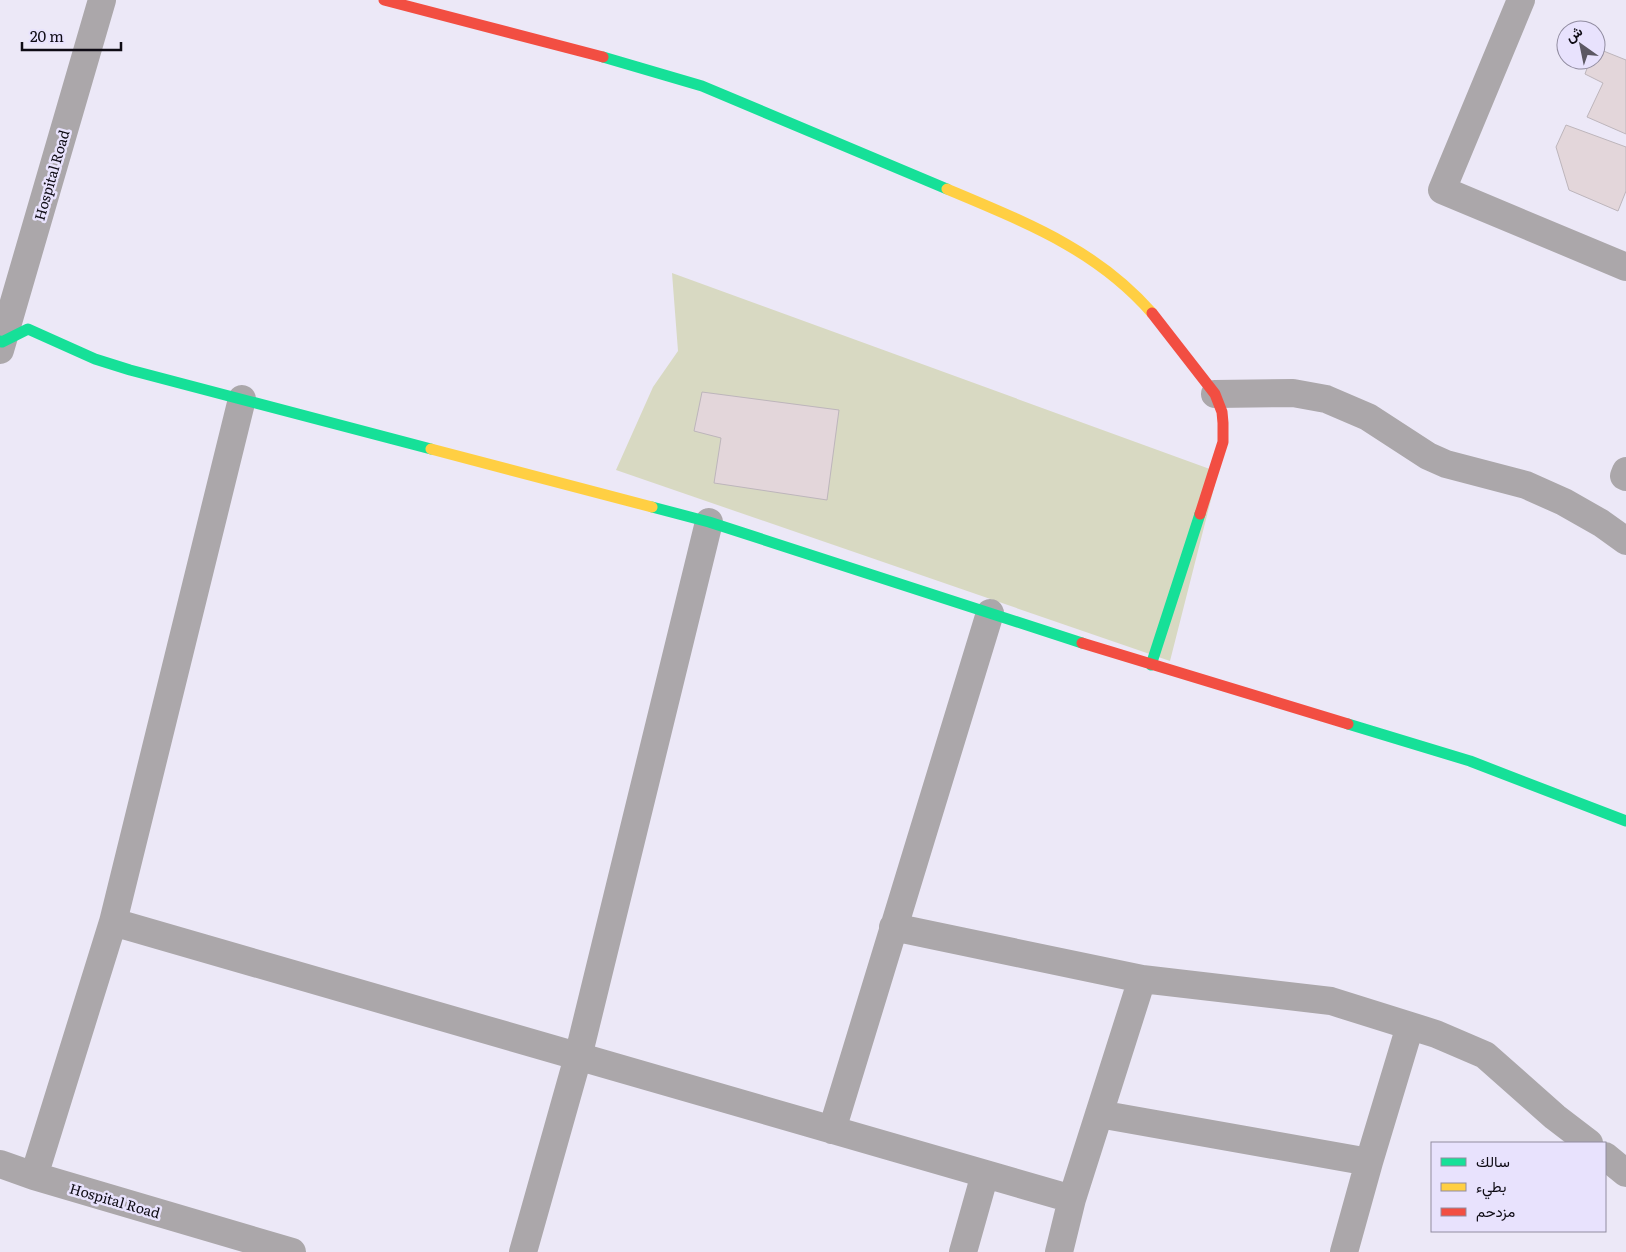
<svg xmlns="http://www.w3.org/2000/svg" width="1626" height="1252" font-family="Literata,Vazirmatn,serif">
	<rect width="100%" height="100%" fill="#ece8f7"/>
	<path fill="#d8d9c2" d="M672,273L1218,472L1170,661L616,470L653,387L678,351Z"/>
	<path fill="#e3d6da" stroke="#bdb5bb" d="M1596,48L1626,60V134L1587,117L1603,83L1585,74L1590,60H1596Z
		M1566,125L1626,147V191L1618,211L1569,190L1556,147Z
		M702,392L839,410L827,500L714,483L721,438L694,431Z"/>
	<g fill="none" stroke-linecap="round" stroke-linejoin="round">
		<path stroke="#aba7aa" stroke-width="28" d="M1521,0L1442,190L1626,267
			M0,350L102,0
			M1215,394L1293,393L1326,399L1368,417L1428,456L1446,464L1526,485L1564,502L1601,523L1626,541
			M1626,471L1624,476L1626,477
			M113,922L1072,1199
			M893,927L1142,979L1331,1001L1436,1034L1485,1055L1555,1117L1589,1143
			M1099,1114L1369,1162
			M832,1130L990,613
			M1605,1156L1626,1173
			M0,1164L34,1176L292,1252
			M34,1176L113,922L242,399
			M523,1252L578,1057L709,522
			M963,1252L985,1174
			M1059,1252L1072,1199L1142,979
			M1344,1252L1369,1162L1410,1026"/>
		<path stroke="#16e098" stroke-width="11" d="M603,57L702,86L947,189
			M0,341L2,342L28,329L95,359L130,370L431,449
			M652,507L709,522L1082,643
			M1151,665L1200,514
			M1348,724L1470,761L1626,821"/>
		<path stroke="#ffcf43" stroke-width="11" d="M947,189C1024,222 1095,248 1152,313
			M431,449L652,507"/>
		<path stroke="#f24e42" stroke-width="11" d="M384,0L603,57
			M1152,313L1215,394L1222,412L1223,423V442L1200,514
			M1082,643L1348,724"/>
	</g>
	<g text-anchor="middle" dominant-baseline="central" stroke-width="5" stroke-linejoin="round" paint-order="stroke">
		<g font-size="14" fill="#0e0b14" stroke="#e8e2fd">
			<text transform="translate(51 175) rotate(-74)">Hospital Road</text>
			<text transform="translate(115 1200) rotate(16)">Hospital Road</text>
		</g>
	</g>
	<rect x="1431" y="1142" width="175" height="90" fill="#e8e2fd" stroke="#918ca0"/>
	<rect x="1441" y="1158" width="25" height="8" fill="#16e098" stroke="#918ca0"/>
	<text x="1476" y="1167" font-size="15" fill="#0e0b14">سالك</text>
	<rect x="1441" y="1183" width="25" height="8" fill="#ffcf43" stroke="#918ca0"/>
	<text x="1476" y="1192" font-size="15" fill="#0e0b14">بطيء</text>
	<rect x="1441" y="1208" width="25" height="8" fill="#f24e42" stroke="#918ca0"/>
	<text x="1476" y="1217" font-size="15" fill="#0e0b14">مزدحم</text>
	<g transform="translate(1581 45) rotate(327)"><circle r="24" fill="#e8e2fd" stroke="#918ca0"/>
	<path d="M0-4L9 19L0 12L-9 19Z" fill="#5c5863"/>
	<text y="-8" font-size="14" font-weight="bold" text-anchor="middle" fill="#0e0b14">ش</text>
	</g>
	<path d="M22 42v8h99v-8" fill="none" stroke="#0e0b14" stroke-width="2.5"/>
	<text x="30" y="42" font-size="15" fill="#0e0b14" stroke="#e8e2fd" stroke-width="4" paint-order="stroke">20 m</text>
</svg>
